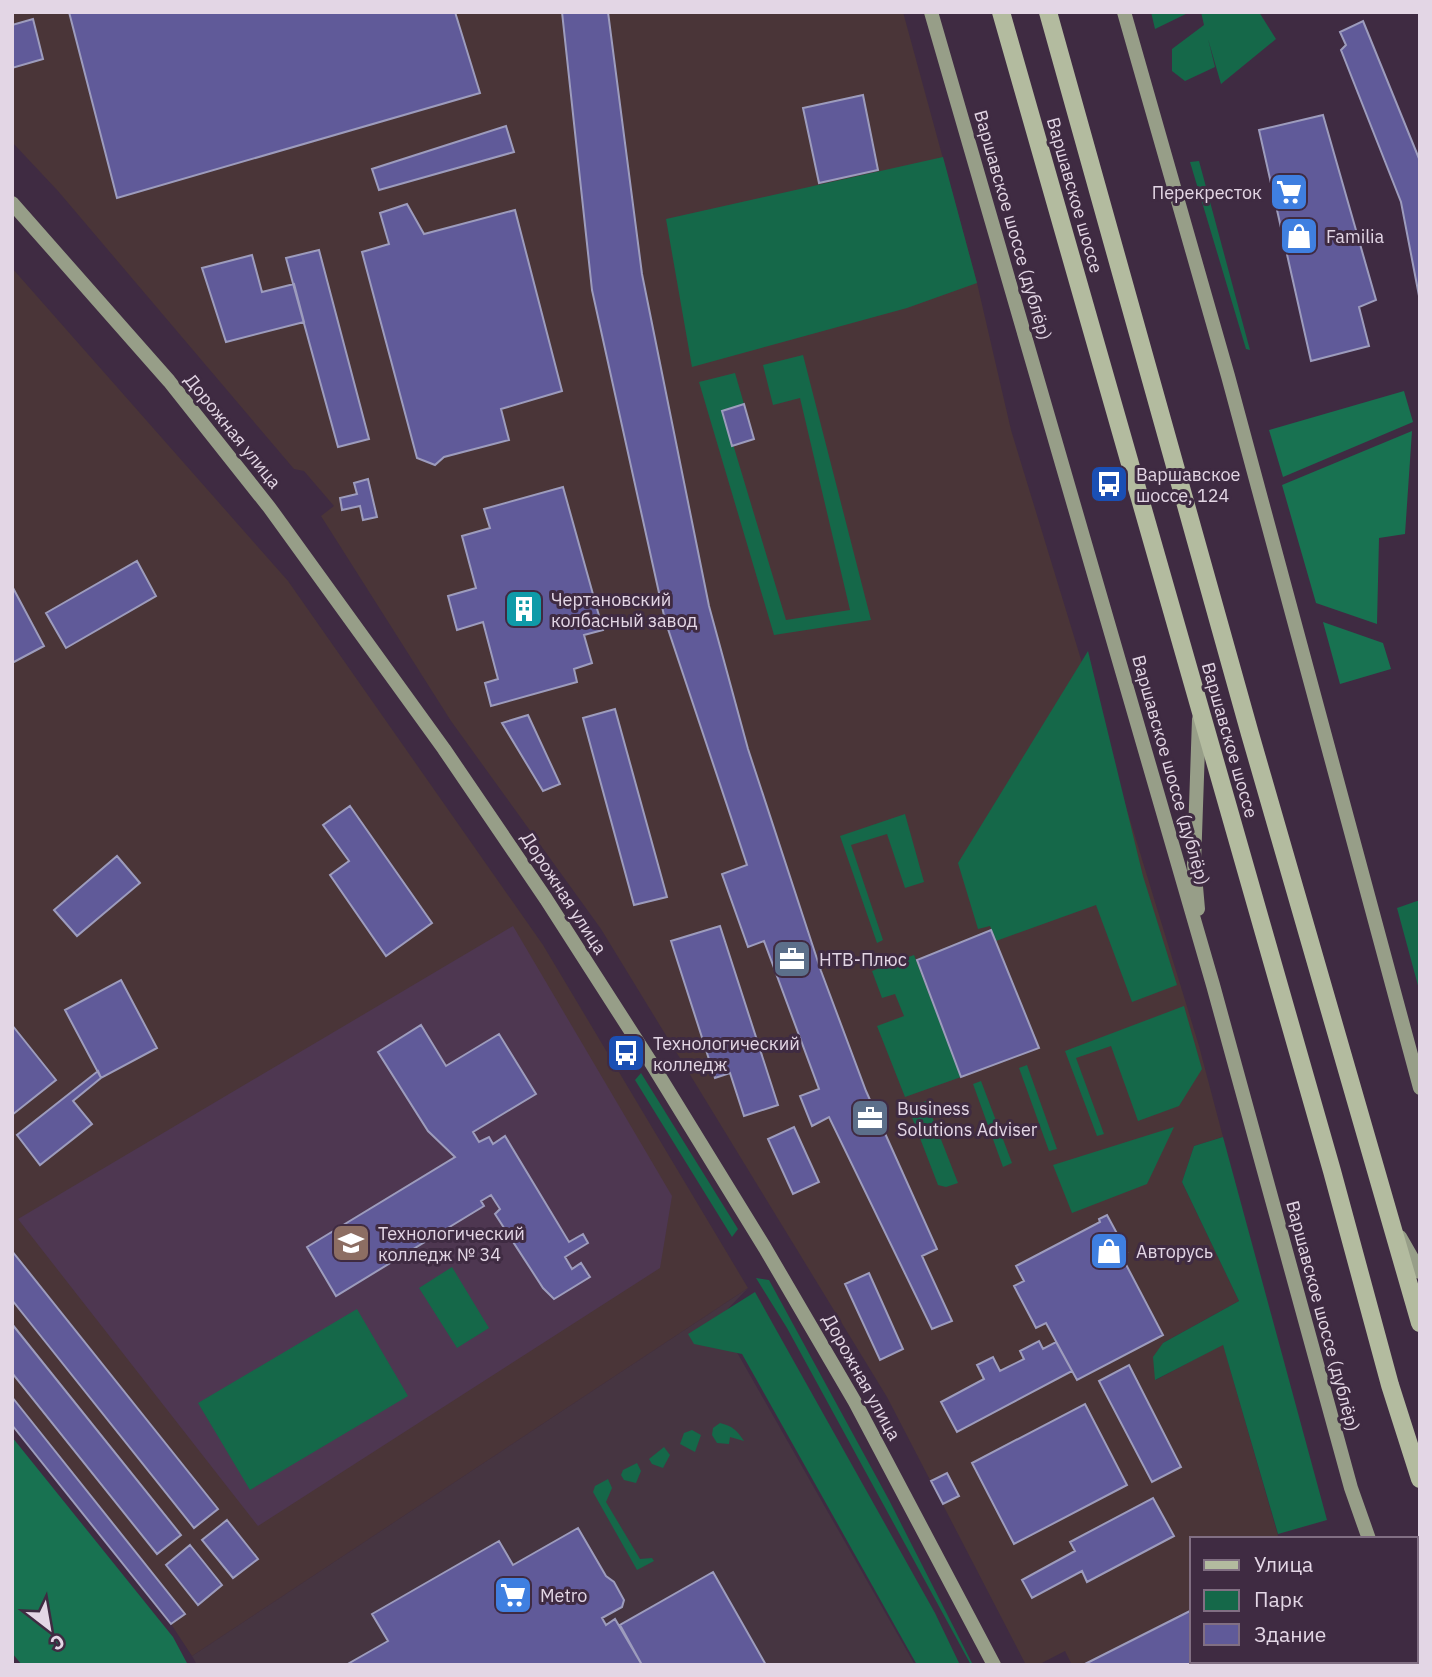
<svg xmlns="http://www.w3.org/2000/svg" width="1432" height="1677" font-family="'IBM Plex Sans',sans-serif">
	<rect width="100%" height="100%" fill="#3f2b42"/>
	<path fill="#463541" d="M748,1288L718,1319L915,1665H197L192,1656Z"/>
	<path fill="#4a3538" d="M12,12H903L977,283L1011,430L1199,1046L1223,1137L1194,1146L1182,1182L1239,1301L1163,1343L1156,1380L1223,1344L1279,1539H1192V1661H1317L1318,1665H1072L1065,1651L1038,1665H1026L887,1397L601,929L451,721L321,516L334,506L304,471L294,469L58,191L12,142Z
		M12,268L288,581L543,945L748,1288L192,1656L171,1624L12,1425Z"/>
	<path fill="#4e3751" d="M513,926L672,1196L660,1268L258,1526L18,1219Z"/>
	<path fill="#156849" d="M1151,12H1190L1155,29Z
		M1201,12H1259L1276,39L1221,84L1208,39L1215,67L1185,81L1172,71V49L1204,25Z
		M943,157L977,283L907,308L692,367L666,219Z
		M1199,161L1250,350L1246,349L1190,162Z
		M803,355L871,620L774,635L699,382L735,373L744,404L723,411L786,620L850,610L800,398L773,405L763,365Z
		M1088,651L1143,876L1177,985L1132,1002L1096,905L996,941L990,926L978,929L958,863Z
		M905,814L924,882L905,888L887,834L851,845L883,940L877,943L840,836Z
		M1420,900V993L1397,908Z
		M914,955L961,1077L905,1097L877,1026L904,1016L895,994L882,998L872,971Z
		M1184,1006L1202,1069L1179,1106L1138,1121L1111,1046L1076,1058L1104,1134L1097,1136L1065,1051Z
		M1027,1065L1057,1149L1049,1151L1019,1068Z
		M641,1073L738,1229L732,1237L635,1080Z
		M981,1081L1012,1163L1003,1167L973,1084Z
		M926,1101L958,1183L946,1187L938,1185L908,1107Z
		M1174,1127L1147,1184L1072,1213L1053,1165Z
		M1223,1137L1327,1520L1278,1534L1223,1345L1155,1380L1153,1357L1163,1343L1239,1301L1182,1182L1194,1146Z
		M452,1267L489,1328L457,1348L419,1288Z
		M756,1278L769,1280L889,1500L973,1665H971L787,1328Z
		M755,1292L935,1613L960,1665H917L742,1354L694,1344L688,1334Z
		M357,1309L408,1396L250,1490L198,1403Z
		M720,1423C732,1426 737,1430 744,1441L730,1437L729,1444L717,1443L712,1435L713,1428Z
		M692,1430L701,1435L695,1452L680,1444L684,1433Z
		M664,1447L670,1455L663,1468L652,1464L649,1459Z
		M637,1463L641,1471L636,1483L624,1480L621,1475L623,1470Z
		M608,1479L612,1488L606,1502L640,1559L652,1558L654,1561L637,1570L593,1492L595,1486Z"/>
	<path fill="#187251" d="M1404,391L1413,422L1283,477L1269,430Z
		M1412,431L1405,534L1379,538L1377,624L1316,603L1282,485Z
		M1323,622L1383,643L1391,669L1340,684Z
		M12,1437L173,1637L188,1665H22L12,1653Z"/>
	<path fill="#605a99" stroke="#9d9cbd" stroke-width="2" d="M69,12H455L480,93L117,198Z
		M562,12H608L642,274L709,606L748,749L821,971L866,1091L937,1249L922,1256L952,1321L932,1329L829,1117L812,1126L800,1096L819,1089L764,941L748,947L722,874L747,865L665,620L592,290Z
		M33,19L43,59L12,68V25Z
		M1363,21L1420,161V301L1401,202L1341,50L1346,45L1340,32Z
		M863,95L878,170L819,183L803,108Z
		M1323,115L1376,300L1359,307L1369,346L1311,361L1259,130Z
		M506,126L514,152L379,190L372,169Z
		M407,204L424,234L515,210L562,391L501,409L509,440L444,457L435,465L417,458L362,252L389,244L380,213Z
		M319,250L369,439L338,447L286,258Z
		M252,255L262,292L294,284L304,322L226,342L202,268Z
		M744,404L754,439L732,446L722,411Z
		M368,479L377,517L363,520L360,506L342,510L340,498L357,494L354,483Z
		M563,487L603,630L584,635L592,663L574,669L577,682L491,706L485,683L498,679L483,622L457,630L448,596L476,588L462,536L490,528L484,509Z
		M137,561L156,596L66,648L46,613Z
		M12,586L44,646L12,663Z
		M615,709L667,897L634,905L583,718Z
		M528,715L560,784L543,791L502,723Z
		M350,806L432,923L386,956L330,875L349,861L323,825Z
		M117,856L140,883L77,936L54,910Z
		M720,926L778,1105L744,1116L730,1073L715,1078L671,941Z
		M991,930L1039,1048L961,1077L917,960Z
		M121,980L157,1048L101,1078L65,1010Z
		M12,1025L56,1080L12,1115Z
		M421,1025L446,1066L499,1034L536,1094L473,1132L479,1142L489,1137L493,1144L505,1136L569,1242L583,1234L588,1243L565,1257L572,1269L581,1263L590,1277L554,1299L543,1288L495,1214L500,1209L491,1195L481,1201L484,1206L336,1296L307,1247L455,1157L428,1131L378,1052Z
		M98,1071L101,1078L73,1101L92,1124L40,1165L17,1135Z
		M794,1127L819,1182L793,1194L768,1139Z
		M1107,1215L1127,1252L1121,1255L1163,1335L1077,1380L1046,1323L1036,1328L1033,1322L1014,1286L1024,1281L1016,1266L1100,1222L1099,1219Z
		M12,1251L218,1509L194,1528L12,1300Z
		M869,1273L903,1349L880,1360L845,1284Z
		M12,1324L181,1535L157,1554L12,1373Z
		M1039,1341L1043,1349L1056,1342L1072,1371L957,1432L941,1402L984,1379L977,1365L993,1357L1000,1371L1024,1359L1020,1351Z
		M1129,1365L1181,1467L1152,1482L1099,1381Z
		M12,1397L185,1614L171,1624L12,1425Z
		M1085,1404L1127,1485L1014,1544L972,1463Z
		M947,1473L959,1496L943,1504L931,1481Z
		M1153,1498L1174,1536L1087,1582L1082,1571L1032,1598L1022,1580L1075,1551L1070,1542Z
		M227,1520L258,1559L233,1578L202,1540Z
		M578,1528L606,1576L614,1582L624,1600L622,1607L602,1618L606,1625L615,1619L642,1665H346L388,1641L372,1614L499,1541L513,1565Z
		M190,1545L222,1585L198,1605L166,1565Z
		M713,1572L766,1665H642L620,1625Z
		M1190,1611L1192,1616V1661H1215L1217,1665H1083Z"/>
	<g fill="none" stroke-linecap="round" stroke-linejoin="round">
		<path stroke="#979e88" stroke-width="14" d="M931,12L1213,985L1351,1488L1369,1539
			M1124,12L1228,376L1420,1088
			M12,203L169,381L269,507L444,749L546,899L650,1061L765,1248L855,1402L994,1665
			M1198,909L1194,864L1199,719
			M1400,1237L1420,1272
			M1416,1639L1420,1645"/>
		<path stroke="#b3bb9f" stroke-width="18" d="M1001,12L1332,1171L1390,1385L1420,1479
			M1048,12L1250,734L1420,1323"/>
	</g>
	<defs>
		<symbol id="supermarket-square" viewBox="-11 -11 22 22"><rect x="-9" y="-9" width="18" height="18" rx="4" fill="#3f7fe0" stroke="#3f2b42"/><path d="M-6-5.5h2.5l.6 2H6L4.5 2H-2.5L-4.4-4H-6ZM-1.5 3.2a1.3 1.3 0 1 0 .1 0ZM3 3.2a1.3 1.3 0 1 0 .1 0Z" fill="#fff"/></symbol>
		<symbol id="shop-square" viewBox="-11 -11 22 22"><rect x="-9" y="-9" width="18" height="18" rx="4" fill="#3f7fe0" stroke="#3f2b42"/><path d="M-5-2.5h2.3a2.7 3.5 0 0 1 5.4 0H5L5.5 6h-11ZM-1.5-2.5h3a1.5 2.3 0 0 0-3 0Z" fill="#fff"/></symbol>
		<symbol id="bus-square" viewBox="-11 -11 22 22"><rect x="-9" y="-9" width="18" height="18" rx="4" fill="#1a4fb4" stroke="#3f2b42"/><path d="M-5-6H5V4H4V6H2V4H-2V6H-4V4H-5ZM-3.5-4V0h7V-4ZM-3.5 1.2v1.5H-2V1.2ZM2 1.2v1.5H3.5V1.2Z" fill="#fff"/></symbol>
		<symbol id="building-square" viewBox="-11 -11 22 22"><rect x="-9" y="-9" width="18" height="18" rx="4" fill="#0f9aa8" stroke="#3f2b42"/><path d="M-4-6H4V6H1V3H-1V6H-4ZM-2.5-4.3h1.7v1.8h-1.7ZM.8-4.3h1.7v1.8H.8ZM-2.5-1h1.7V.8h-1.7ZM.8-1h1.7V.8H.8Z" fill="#fff"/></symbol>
		<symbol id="office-square" viewBox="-11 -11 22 22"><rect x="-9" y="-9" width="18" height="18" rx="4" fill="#5c6f8a" stroke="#3f2b42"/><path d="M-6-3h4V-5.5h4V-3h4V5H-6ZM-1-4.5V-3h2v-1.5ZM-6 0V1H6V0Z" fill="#fff"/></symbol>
		<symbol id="university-square" viewBox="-11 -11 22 22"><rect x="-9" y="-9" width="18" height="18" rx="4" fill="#8d6e63" stroke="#3f2b42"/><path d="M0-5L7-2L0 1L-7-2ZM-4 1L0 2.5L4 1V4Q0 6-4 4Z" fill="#fff"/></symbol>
	</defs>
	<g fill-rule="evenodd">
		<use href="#supermarket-square" x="1267" y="170" width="44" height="44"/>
		<use href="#shop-square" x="1277" y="214" width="44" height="44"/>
		<use href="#bus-square" x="1087" y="462" width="44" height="44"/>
		<use href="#building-square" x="502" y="587" width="44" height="44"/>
		<use href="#office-square" x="770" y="937" width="44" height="44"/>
		<use href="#bus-square" x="604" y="1031" width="44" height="44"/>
		<use href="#office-square" x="848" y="1096" width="44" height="44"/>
		<use href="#university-square" x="329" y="1221" width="44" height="44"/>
		<use href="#shop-square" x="1087" y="1229" width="44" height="44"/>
		<use href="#supermarket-square" x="491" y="1573" width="44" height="44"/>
	</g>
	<g text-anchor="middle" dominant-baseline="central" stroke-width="6" stroke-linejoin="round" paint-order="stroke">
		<g font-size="18" fill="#e3d6e5" stroke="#3f2b42" text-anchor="start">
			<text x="1262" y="192" text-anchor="end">Перекресток</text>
			<text x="1326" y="236">Familia</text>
			<text x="1136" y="474">Варшавское<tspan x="1136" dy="21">шоссе, 124</tspan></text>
			<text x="551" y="599">Чертановский<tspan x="551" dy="21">колбасный завод</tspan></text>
			<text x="819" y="959">НТВ-Плюс</text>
			<text x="653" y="1043">Технологический<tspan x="653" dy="21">колледж</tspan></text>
			<text x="897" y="1108">Business<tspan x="897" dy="21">Solutions Adviser</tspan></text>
			<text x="378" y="1233">Технологический<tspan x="378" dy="21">колледж № 34</tspan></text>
			<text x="1136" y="1251">Авторусь</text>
			<text x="540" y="1595">Metro</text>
		</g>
		<g font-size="18" fill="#e3d6e5" stroke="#3f2b42">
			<text transform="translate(1075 195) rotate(74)">Варшавское шоссе</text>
			<text transform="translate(1013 225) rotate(74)">Варшавское шоссе (дублёр)</text>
			<text transform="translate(233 431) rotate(51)">Дорожная улица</text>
			<text transform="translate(1230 740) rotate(74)">Варшавское шоссе</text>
			<text transform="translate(1171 770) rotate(74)">Варшавское шоссе (дублёр)</text>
			<text transform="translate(564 893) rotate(57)">Дорожная улица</text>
			<text transform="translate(1323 1316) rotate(75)">Варшавское шоссе (дублёр)</text>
			<text transform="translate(862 1377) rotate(61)">Дорожная улица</text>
		</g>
	</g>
	<rect width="1432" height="1677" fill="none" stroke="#e3d6e5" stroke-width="28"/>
	<rect x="1190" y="1537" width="228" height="126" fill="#3f2b42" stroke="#816f83" stroke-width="2"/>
	<rect x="1204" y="1560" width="35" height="10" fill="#b3bb9f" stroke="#816f83" stroke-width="2"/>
	<text x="1254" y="1572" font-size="21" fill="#e3d6e5">Улица</text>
	<rect x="1204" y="1590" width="35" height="21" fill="#156849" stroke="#816f83" stroke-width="2"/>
	<text x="1254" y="1607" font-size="21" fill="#e3d6e5">Парк</text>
	<rect x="1204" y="1624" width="35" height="21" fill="#605a99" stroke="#816f83" stroke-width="2"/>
	<text x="1254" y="1642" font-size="21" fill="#e3d6e5">Здание</text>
	<g transform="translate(49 1628) rotate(149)" stroke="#3f2b42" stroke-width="5" paint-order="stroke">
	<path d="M0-5L12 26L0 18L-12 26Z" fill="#e3d6e5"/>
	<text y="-10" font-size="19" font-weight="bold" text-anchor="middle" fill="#e3d6e5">С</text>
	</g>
</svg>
